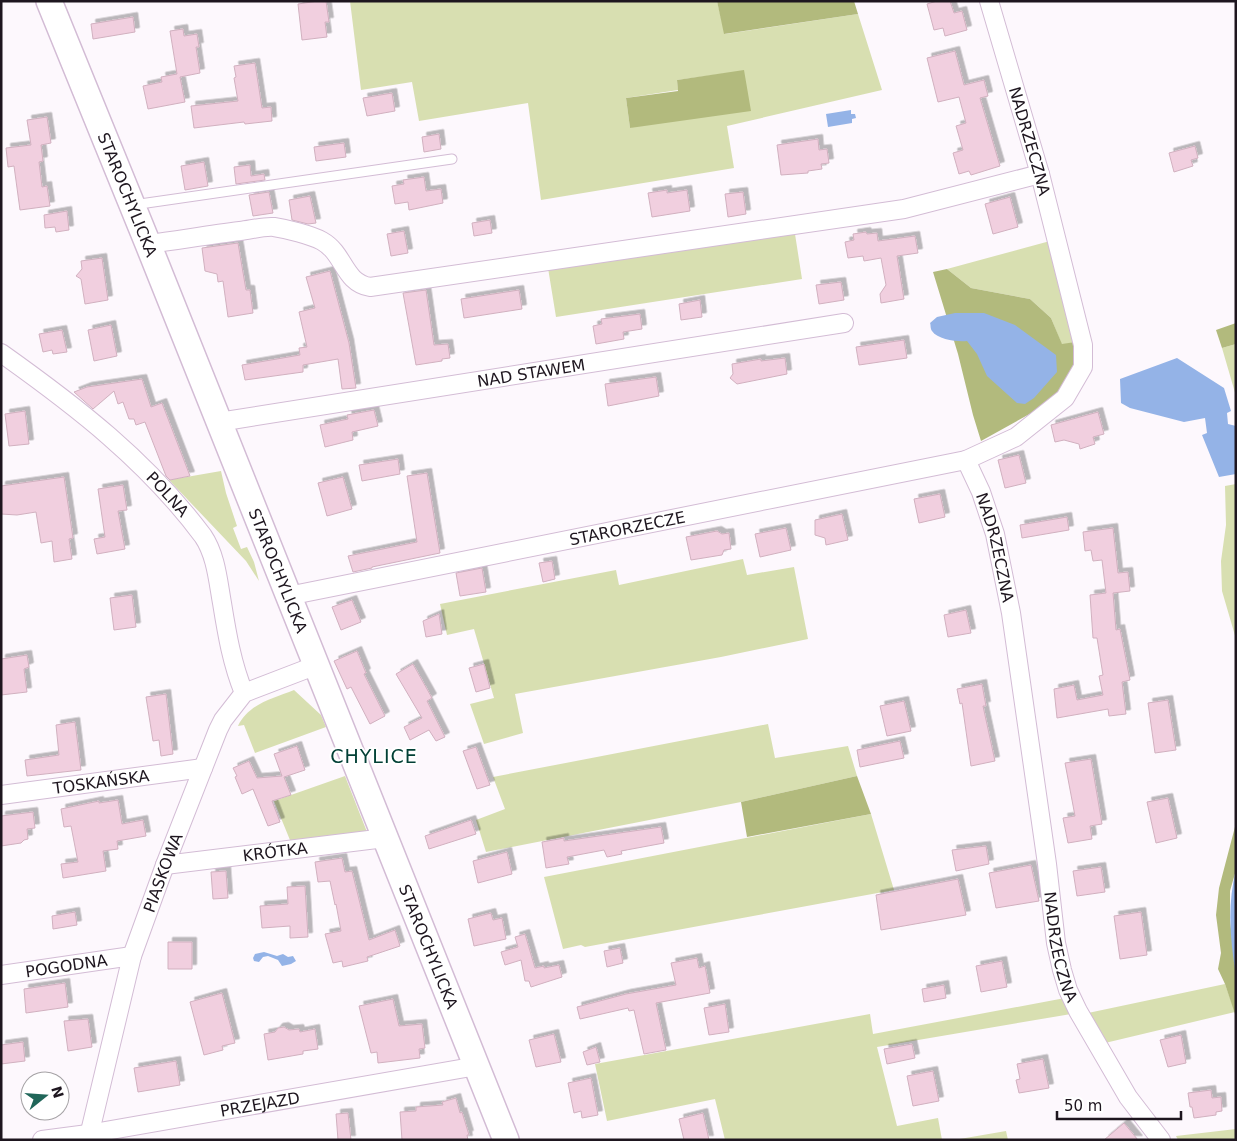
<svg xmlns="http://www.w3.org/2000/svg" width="1237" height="1141" font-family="'DejaVu Sans',sans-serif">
	<defs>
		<filter id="shadow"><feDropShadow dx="4.5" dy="-4.5" stdDeviation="0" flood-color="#0004"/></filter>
	</defs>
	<rect width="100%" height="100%" fill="#fdf8fd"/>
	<path fill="#d8dfb1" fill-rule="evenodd" d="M350,1H717L725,34L858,14L882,90L727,126L734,168L541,200L528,103L419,121L412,82L361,90ZM744,71L630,128L626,98L678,90L677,80Z
		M795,234L802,279L556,317L548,268Z
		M1050,241L1075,342L1062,345L1051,318L1030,299L971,288L947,269Z
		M1236,344V396L1222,348Z
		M221,471L226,493L237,526L233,528L241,549L247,547L254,562L259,581L246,561L169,480Z
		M1236,484V639L1222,591L1221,561L1226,525L1225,486Z
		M743,559L747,575L794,567L808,639L721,657L515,694L523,733L484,744L470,704L494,698L474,629L447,635L440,604L616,570L619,585Z
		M294,690L321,715L326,727L255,753L244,725L238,726C248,704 274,698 294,690Z
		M768,724L775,758L848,746L857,776L741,802L486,852L476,820L505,809L493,777Z
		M345,776L367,832L292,845L274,801Z
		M871,814L894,890L585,947L581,945L563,949L544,877Z
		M1225,984L1235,1012L1105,1043L1088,1013Z
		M1065,998L1071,1014L877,1047L897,1126L938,1118L942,1140H725L715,1099L607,1121L595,1064L870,1014L873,1034Z
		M1236,1129V1140H1178L1176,1136Z
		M1006,1131L1008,1140H954Z"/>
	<path fill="#b2ba7d" d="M717,1H854L858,14L724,34Z
		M744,70L751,111L630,128L626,98L678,91L677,80Z
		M947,269L971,288L1030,299L1051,318L1062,344L1075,342L1078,357L1065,388L1044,406L981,441L973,415L958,354L933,272Z
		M1236,323V344L1222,348L1216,330Z
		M857,776L871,814L747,837L741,802Z
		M1236,823V870L1230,891V920L1236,975V1017L1225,984L1218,969L1221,953L1216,915L1219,888Z"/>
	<path fill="#94b3e7" d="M851,110V114H855L856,118L852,119V123L828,127L826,114Z
		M955,313H984L1015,325L1056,355L1057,372L1034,398L1025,404L1017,403L987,376L977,354L967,341C958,342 938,340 932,331C930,328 931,325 930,323L937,317Z
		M1177,358L1224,388L1231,411L1227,413L1228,424L1236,426V474L1219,477L1202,435L1207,433L1205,418L1184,422L1130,408L1121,403L1120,379Z
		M1236,870V975C1230,940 1227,905 1236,870Z
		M264,952L277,956L283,954L288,957L293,956L296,961L291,964L282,966L278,960L268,956L263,957L259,962L254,961L253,958L255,954Z"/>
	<path fill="#f1cfdf" stroke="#d1b0bf" filter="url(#shadow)" d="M318,1H326L329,22H325L327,37L302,40L298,4Z
		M937,1H950L954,13L962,11L967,30L945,36L943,28L934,30L927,4Z
		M133,17L135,32L93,39L91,24Z
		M183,29L184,36L197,34L199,47H196L200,73L180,77L185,102L148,109L143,86L162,82L161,77L177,74L170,31Z
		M955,51L964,85L984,80L988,96L980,98L1000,166L971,175L969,171L959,174L953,153L963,150L956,126L966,123L959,97L938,102L927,58Z
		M255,63L262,108L271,107L272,121L245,124L244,122L194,128L191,106L238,101L234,78L236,77L234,66Z
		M392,93L395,111L367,116L363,98Z
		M47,117L51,143L41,145L43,161L39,162L42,187L47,186L50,206L20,210L14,166L8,167L6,148L31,145L27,120Z
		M439,134L441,149L424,152L422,137Z
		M818,139L819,150L827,149L829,163L821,164L822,169L808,171V173L781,175L777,145Z
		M344,143L346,157L316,161L314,147Z
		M1195,146L1198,158L1191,160L1193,166L1174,172L1169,153Z
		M204,162L208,186L185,190L181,166Z
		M250,165L251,176L264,174L265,180L236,184L234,167Z
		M424,177L426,191L441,189L443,203L409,210L408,202L395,204L392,186L404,184L403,180Z
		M667,190V193L687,190L690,211L652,217L648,193Z
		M269,192L273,213L253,216L249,195Z
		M743,192L746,214L728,217L725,194Z
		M310,196L316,223L308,224L292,220L289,200Z
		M1010,197L1018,227L993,234L985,204Z
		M67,211L69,230L56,232L55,227L45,228L44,215Z
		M490,220L492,233L474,236L472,223Z
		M404,231L408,253L391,256L387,234Z
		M866,232L867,234L877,233L878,241L915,236L918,253L897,256L904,299L881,303L880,294L886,285L881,258L864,261L863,256L848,258L845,242L854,240L853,234Z
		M238,243L246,290H250L253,313L228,317L223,281L218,282L217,274L205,271L202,248Z
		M102,258L108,300L85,304L81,279L76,276L82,269L81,261Z
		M330,271L349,343L356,388L342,389L338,359L303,365V372L245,380L242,365L300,355L299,348L307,347L299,312L315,308L306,277Z
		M841,282L844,300L819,304L816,285Z
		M426,290L434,345L448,344L450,358L442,359V361L416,365L403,293Z
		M519,290L522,309L464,318L461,299Z
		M700,300L702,317L681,320L679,304Z
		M640,314L642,329L623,332L624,339L596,344L593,326L602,324L601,319Z
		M111,325L117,356L94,361L88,330Z
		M62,330L67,352L53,354L52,350L43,352L39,334Z
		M904,340L907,358L859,365L856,347Z
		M785,358L787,374L737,384L730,378L733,374L732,364L761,359V361Z
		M656,377L659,396L608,406L605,384Z
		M142,379L151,407L162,403L190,476L170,480L166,476L145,422L136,425L134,419H129L123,402L118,404L114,391L93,409L74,392L87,387Z
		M374,410L378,426L352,432L353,440L325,447L320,425L348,419L347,415Z
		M25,411L29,444L9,446L5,414Z
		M1098,412L1104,434L1093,437L1095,444L1080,449L1079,444L1064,440L1055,442L1051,425Z
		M1019,455L1026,483L1005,488L998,460Z
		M398,459L400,474L362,481L359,465Z
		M427,473L440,553L372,567V568L353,572L348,556L417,542L407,476Z
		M64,477L73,538L69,539L72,559L54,562L52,541L41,543L36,512L17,515L1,514V486Z
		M343,477L352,509L327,516L318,483Z
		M123,485L127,510L118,511L125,549L97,554L94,539L105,537L98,489Z
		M940,494L945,517L919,523L914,499Z
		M842,514L848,540L826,545L825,538L815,535V520Z
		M1067,517L1069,530L1022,538L1020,525Z
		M786,528L791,550L760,557L755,534Z
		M1113,528L1118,573L1128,572L1130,591L1113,593L1116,630L1120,629L1130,680L1122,682L1126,714L1109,716L1108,709L1057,718L1054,689L1074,685L1077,700L1103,695L1099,676L1103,675L1097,638H1093L1090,595L1106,593L1102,560L1093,561L1091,550L1085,551L1083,532Z
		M717,531L722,534L729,533L731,549L724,550L722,555L691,560L686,537Z
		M552,561L555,579L543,582L539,563Z
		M482,568L486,592L460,596L456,573Z
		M132,595L136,627L114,630L110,598Z
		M352,600L361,622L341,630L332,607Z
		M966,610L971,633L948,637L944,615Z
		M439,614L442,634L426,637L423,621Z
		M357,651L366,673L364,674L385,716L370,724L351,687L347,689L334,661Z
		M27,655L29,667L24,669L27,692L1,695V659Z
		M413,664L432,698L427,701L445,737L436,741L429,730L410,740L404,727L422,718L396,674Z
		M484,664L490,688L476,692L469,668Z
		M982,684L986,706H983L995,761L971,766L962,703L960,704L957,689Z
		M166,694L173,754L161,756L159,740L153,741L146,697Z
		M1168,700L1176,750L1155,753L1148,703Z
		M904,701L911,731L887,736L880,706Z
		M75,722L81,770L27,776L25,760L59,755L56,725Z
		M900,741L904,758L860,767L857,750Z
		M297,746L305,770L284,777L291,795L272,801L280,822L268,826L253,789L242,794L235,777L237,776L233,768L249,761L257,778L282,776L274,754Z
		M476,747L490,785L477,789L463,751Z
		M1091,759L1102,824L1090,826L1092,839L1068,843L1063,818L1075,816L1065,763Z
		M1168,798L1177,838L1156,843L1147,802Z
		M118,800L122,824L143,820L146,836L117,841L118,849L103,851L106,871L63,878L61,864L78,862L71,826L64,827L61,809L99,801V803Z
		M33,812L35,828L27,829L28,839L24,840L21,843L1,846V816Z
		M471,820L476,834L429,849L425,836Z
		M661,827L664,843L621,851L622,854L607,857L604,850L567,857L569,864L546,868L542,842L564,838V841Z
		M986,846L989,864L956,871L952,850Z
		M507,852L512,874L478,883L473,861Z
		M342,858L345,872L352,871L369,940L395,930L400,946L367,957L368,961L343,967L342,961L333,963L325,934L341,931L336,904L335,905L330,881L318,882L315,862Z
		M1031,865L1039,901L996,908L989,873Z
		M1101,867L1105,892L1077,896L1073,871Z
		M226,871L228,898L213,899L211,872Z
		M958,879L966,915L881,930L876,895Z
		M305,886L308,937L290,938V926L262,928L260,906L288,904L287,887Z
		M75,912L77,925L53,929L52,916Z
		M1141,912L1147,955L1120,959L1114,916Z
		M491,913L493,920L502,918L506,939L474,946L468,919Z
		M525,934L535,968L544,966V968L559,965L562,977L531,987L529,981H525L521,960L505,965L501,952L518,947L515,937Z
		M168,942H192V969H168Z
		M620,948L623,963L607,967L604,951Z
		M697,958L699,968L705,966L710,993L656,1003L666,1050L644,1054L634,1010L629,1011L628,1008L580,1019L577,1007L626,994L676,985L671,963Z
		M1002,961L1007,987L981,992L976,966Z
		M65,983L68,1007L26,1013L24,989Z
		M944,985L946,998L924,1002L922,989Z
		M222,993L235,1043L222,1046L223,1050L204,1055L190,1002Z
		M393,999L399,1026L422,1024L425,1048L419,1049L420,1058L378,1063L377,1052L371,1053L359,1006Z
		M725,1004L729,1032L709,1035L704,1008Z
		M88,1019L92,1047L68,1051L64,1021Z
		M284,1027L289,1030L299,1029L300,1032L315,1029L318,1049L303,1051V1054L268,1060L264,1034L275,1032L278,1028Z
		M554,1034L561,1062L536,1067L529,1040Z
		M1181,1035L1186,1063L1168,1067L1160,1040Z
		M23,1042L25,1061L1,1064V1045Z
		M912,1044L915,1058L887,1064L884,1049Z
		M596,1047L600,1062L587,1065L583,1052Z
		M1043,1059L1049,1088L1019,1093L1016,1080L1020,1079L1017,1064Z
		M176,1061L180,1085L138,1092L134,1068Z
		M933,1071L939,1101L913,1106L907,1076Z
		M591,1078L598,1115L582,1118L581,1111L574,1113L568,1083Z
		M1211,1090L1212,1098L1221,1097L1222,1111L1216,1112V1115L1194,1118L1192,1107H1190L1188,1093Z
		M456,1098L460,1113L462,1112L469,1135H467L468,1140H402L400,1112L416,1111V1107L443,1105L442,1102Z
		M348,1113L351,1140H338L336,1114Z
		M703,1113L709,1140H684L679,1119Z
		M1124,1123L1138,1140H1104Z"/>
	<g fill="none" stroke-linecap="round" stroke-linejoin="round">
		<defs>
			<path id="lane" d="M133,205L452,159"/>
			<g id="street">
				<path id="s1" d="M989,1L1040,174L1083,345V367L1065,398L1016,437L966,460L981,492L995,534L1011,613L1047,864L1056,943L1062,970L1068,990L1078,1011L1110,1066L1128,1097L1161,1140"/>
				<path d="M148,244C178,240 209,235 240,231C250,230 264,226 274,227C287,229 311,235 322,241C345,254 343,282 370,287L904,209L1040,174"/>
				<path id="s2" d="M1,353C77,407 147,461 203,536C216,555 218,581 222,603C227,634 232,664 244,693"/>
				<path id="s3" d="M219,422L844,323"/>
				<path id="s4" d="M288,596L966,460"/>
				<path id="s5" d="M1,795L203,768"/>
				<path id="s6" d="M165,865L385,838"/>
				<path id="s7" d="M1,975L132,956"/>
				<path id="s8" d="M42,1140L88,1134L477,1066"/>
				<path id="s9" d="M88,1140L132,956L165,865L218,730L223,720L244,693L317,665"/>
			</g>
			<g id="secondary">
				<path id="s10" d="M49,1L148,244L506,1140"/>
			</g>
		</defs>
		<use href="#lane" stroke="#d3bcd5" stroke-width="11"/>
		<use href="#street" stroke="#d3bcd5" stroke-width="20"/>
		<use href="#secondary" stroke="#d3bcd5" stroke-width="28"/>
		<use href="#lane" stroke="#fff" stroke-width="9"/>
		<use href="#street" stroke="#fff" stroke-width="18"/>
		<use href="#secondary" stroke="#fff" stroke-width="25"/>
	</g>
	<g text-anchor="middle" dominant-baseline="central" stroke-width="4" stroke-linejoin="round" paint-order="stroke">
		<g font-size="16" fill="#1e161f" stroke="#fff">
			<text stroke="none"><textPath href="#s1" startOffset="146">NADRZECZNA</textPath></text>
			<text stroke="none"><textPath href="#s10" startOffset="209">STAROCHYLICKA</textPath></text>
			<text stroke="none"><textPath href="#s3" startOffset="316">NAD STAWEM</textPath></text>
			<text stroke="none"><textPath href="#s2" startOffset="219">POLNA</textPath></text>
			<text stroke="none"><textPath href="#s4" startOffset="346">STARORZECZE</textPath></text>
			<text stroke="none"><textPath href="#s1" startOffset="625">NADRZECZNA</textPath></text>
			<text stroke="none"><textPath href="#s10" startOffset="614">STAROCHYLICKA</textPath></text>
			<text stroke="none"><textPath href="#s5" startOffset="101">TOSKAŃSKA</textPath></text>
			<text stroke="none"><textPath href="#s6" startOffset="111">KRÓTKA</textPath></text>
			<text stroke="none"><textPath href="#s9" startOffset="278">PIASKOWA</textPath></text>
			<text stroke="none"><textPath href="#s10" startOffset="1019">STAROCHYLICKA</textPath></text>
			<text stroke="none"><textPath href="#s1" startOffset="1030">NADRZECZNA</textPath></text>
			<text stroke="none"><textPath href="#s7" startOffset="66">POGODNA</textPath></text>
			<text stroke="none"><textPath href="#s8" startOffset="221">PRZEJAZD</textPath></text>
		</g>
		<g font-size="19" letter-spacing="1" fill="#024036" stroke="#fff">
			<text x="374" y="756">CHYLICE</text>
		</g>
	</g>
	<rect width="1237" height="1141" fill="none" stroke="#1e161f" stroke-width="5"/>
	<g transform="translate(45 1096) rotate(73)"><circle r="24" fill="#ffffff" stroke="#a5a2a5"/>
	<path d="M0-4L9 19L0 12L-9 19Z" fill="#206659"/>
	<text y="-8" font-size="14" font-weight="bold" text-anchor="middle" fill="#1e161f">N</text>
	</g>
	<path d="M1057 1111v8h124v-8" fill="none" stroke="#1e161f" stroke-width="2.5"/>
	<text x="1064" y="1111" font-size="15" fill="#1e161f" stroke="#ffffff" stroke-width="4" paint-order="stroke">50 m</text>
</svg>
